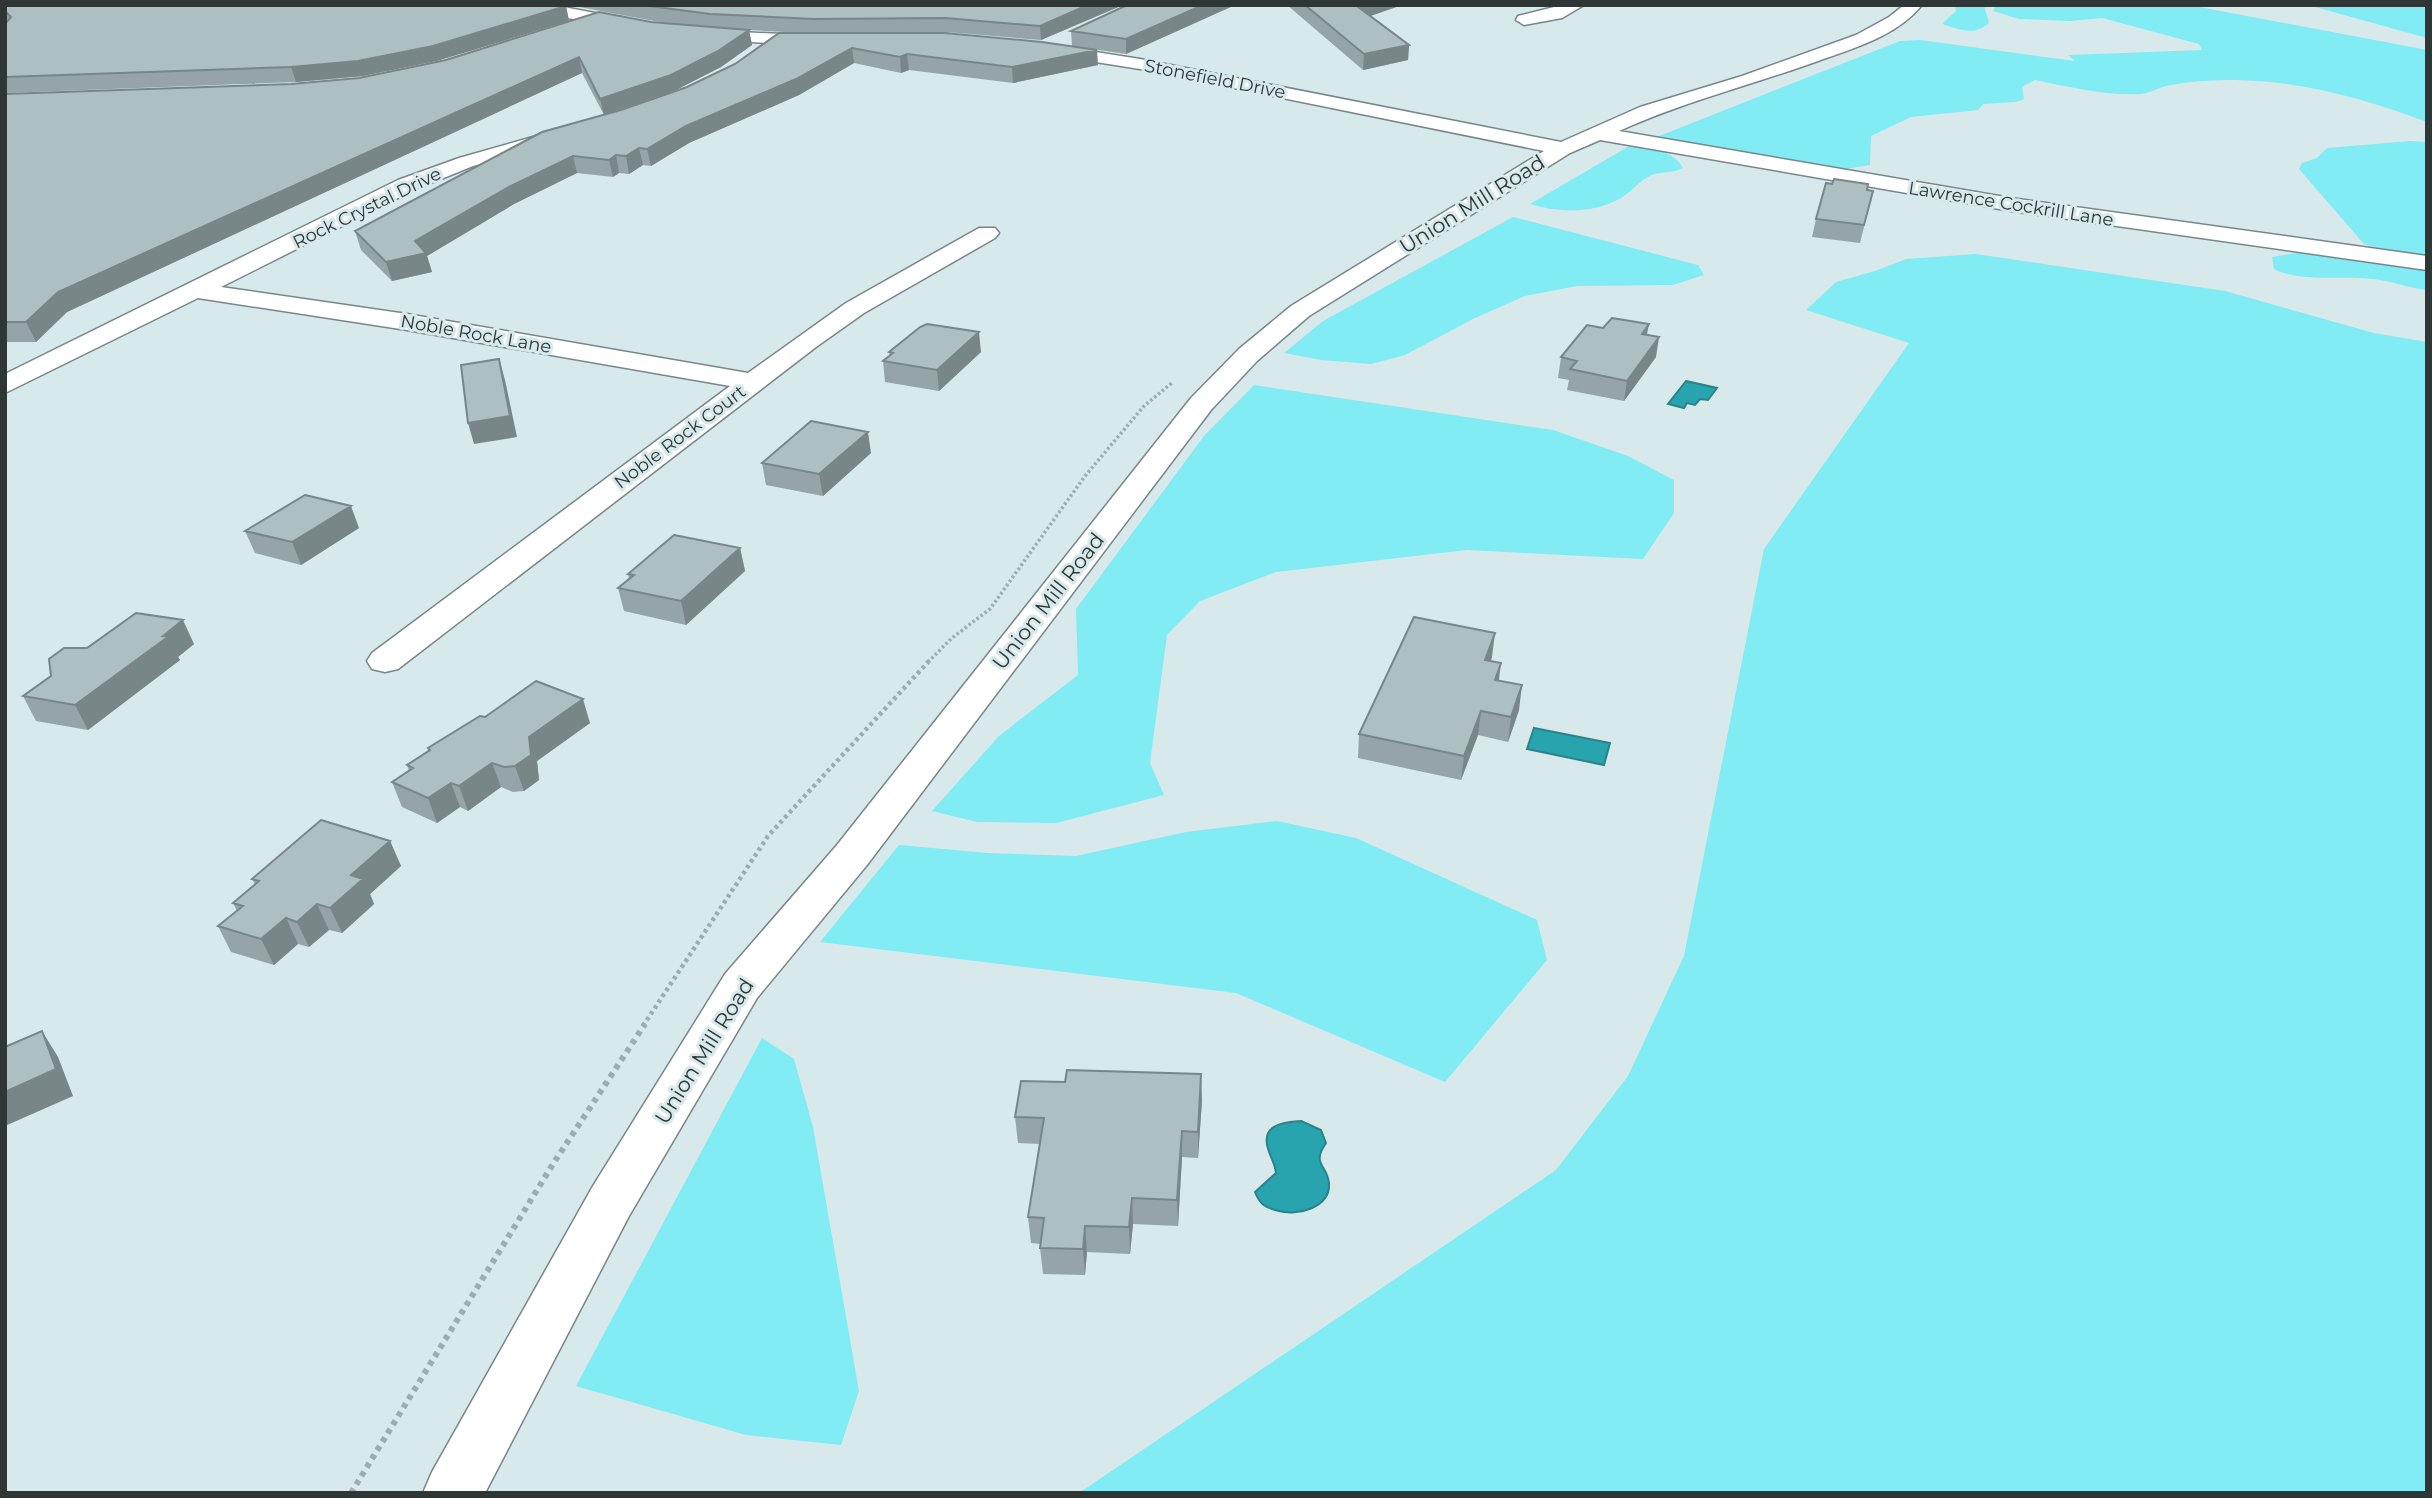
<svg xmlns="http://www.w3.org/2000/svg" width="2432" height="1498" font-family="Montserrat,sans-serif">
	<rect width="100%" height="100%" fill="#d7e9eb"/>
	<path fill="#82ecf5" d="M1955,5H1984L1989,23C1973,36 1963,30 1944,25L1943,23L1956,11Z
		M1996,5H2189L2427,50V122C2366,99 2301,81 2235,80C2214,80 2192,81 2171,85C2161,86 2151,93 2141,94C2107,96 2069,87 2035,80L2022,87L2024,99L2016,102L1983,104L1978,110L1911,117L1871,136L1870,165L1840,170L1654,138L1900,41L1920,40L2075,61L2068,55L2202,50L2199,44L2102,18L2071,21L2019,19L1993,11Z
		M2308,5H2427V38Z
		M2410,141L2427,142V258L2389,252L2364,244L2299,169L2302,163L2317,158L2327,148Z
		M1631,145C1650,148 1673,150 1683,168C1672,174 1662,171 1652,175C1640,180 1631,192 1621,198C1593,214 1559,213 1530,204Z
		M1513,217L1698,265L1704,275L1673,285L1577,286L1525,296L1475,318L1405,355L1371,364L1321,360L1284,353L1323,321Z
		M2302,252L2427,268V290C2409,288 2391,281 2373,279C2341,275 2302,283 2274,269L2272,257Z
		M1976,254L2225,291L2374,333L2427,342V1493H1079L1556,1170L1628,1076L1684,956L1764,549L1909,343L1806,310L1836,282L1878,270L1906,259Z
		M1254,385L1553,430L1628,456L1674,480V513L1643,559L1467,550L1276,572L1200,601L1167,635L1150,763L1164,795L1056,823L977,822L932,811L999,736L1078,675L1076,609L1204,436Z
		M1277,821L1356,838L1537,920L1547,960L1445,1082L1236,993L820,942L899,845L988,853L1076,856L1186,832Z
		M762,1038L794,1059L813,1127L859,1391L841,1445L746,1435L576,1386Z"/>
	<path fill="#28a4ae" stroke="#2a838a" stroke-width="2" d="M1686,381L1717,388L1708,400L1700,399L1695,405L1687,403L1684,408L1668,404Z
		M1534,728L1610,743L1604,765L1527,749Z
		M1301,1121L1321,1130L1326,1143C1311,1165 1327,1164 1329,1183C1331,1208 1297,1216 1279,1211C1266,1208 1260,1205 1255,1192L1276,1173C1275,1164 1272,1160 1269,1152C1259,1125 1282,1122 1301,1121Z"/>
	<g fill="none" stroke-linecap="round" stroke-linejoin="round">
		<defs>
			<path id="minor" d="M517,5H553L637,21L646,26L637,31L525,10Z
				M1562,5H1584L1562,18L1524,25L1516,20L1518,16Z
				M1904,5H1922C1897,36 1854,48 1818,61C1752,85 1683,102 1619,131L2011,198L2427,256V270L2011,211L1600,140L1570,153L1309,316L1257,361L1211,410L867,865L757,998L629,1216L485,1493H423L432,1472L593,1186L725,974L837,845L1191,398L1239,349L1291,306L1544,151L1140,69L1045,54L1039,53L1036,49L1039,45L1045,44L1140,59L1561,142L1640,107L1742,76L1856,35L1889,17Z
				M700,30L821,36L830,41L821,46L694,39L691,35Z
				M561,129L568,131L571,135L568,139L473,166L414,190L221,287L407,314L748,373L846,303L979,228H995L999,233L995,238L864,313L816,347L398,669L385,672L372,669L367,661L372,653L730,386L407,330L198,298L5,393V374L398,180L459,158Z"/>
		</defs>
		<use href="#minor" stroke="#778789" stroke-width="3"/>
		<path stroke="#9eacad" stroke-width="3.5" stroke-dasharray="2.5 2.5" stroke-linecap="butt" d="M928,662L952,638L990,609L1085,476L1144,406L1173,382"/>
		<path stroke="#9eacad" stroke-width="4.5" stroke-dasharray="3.5 3.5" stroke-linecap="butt" d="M643,1026L768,836L929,661"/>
		<path stroke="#9eacad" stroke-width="6" stroke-dasharray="5 5" stroke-linecap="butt" d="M351,1493L553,1164L645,1024"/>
		<use href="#minor" fill="#fff" fill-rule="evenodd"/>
	</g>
	<path fill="#95a4a6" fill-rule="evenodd" d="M5,5L566,6L569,21L363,76L296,82L5,93Z
		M569,5H1123L1041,40L946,32L1098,65L1013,83L909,70L901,73L854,63L799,95L689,143L651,166L643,165L629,174L619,173L613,177L577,173L514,204L427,256L432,272L392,281L361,250L355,231L604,115L582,73L67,312L36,342H5V94L291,84L359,78L651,22L676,24L654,21ZM749,30L802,33L687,87L606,114L674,91L721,67L752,45Z
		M1127,5H1235L1126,54L1072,46L1071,31Z
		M1287,5H1402L1370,16L1409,45L1408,60L1363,70Z
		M1867,190L1873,191L1860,243L1812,237L1816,219Z
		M1647,335L1656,357L1624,401L1567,390L1569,380L1558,378L1561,357Z
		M889,352H981L939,391L885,382L883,361L890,355Z
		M871,453L823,496L766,485L762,463Z
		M359,528L301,565L255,553L245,531Z
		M740,548L745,571L686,625L624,611L618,588L629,579L628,574Z
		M194,644L178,657L180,660L88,730L36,721L23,696L87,648Z
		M1492,657L1491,661L1499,681L1519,710L1508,742L1478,735L1461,780L1358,758L1359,734Z
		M485,717L590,723L537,761L539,780L524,791L513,792L501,787L468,811L460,807L437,823L402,807L392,782L409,771L407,765L429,751L428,748Z
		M390,841L401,866L370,894L374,904L342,933L329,930L309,947L298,944L274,965L231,952L218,926L237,911L233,903L255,884L252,879Z
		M1202,1100L1198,1158L1182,1157L1178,1226L1133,1224L1130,1254L1087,1252L1085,1275L1043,1274L1040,1248L1041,1244L1031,1243L1028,1217L1040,1144L1018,1143L1015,1117Z"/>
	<path fill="#798687" d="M1088,5H1123L1041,40L1040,26Z
		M1203,5H1235L1126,54V39Z
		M1360,5H1402L1356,21L1357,6Z
		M566,6L569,21L437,61L363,76L296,82L291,67Z
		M749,30L752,45L721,67L674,91L604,115L600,99Z
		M1409,45L1408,60L1363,70L1364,54Z
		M852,48L854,63L799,95L689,143L651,166L647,149L686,126Z
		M1097,50L1098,65L1013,83L1012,67Z
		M907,54L909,70L901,73L900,57Z
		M579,57L582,73L67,312L36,342L26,322L58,292Z
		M639,148L643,165L629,174L626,156Z
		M616,155L619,173L613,177L609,160Z
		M573,156L577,173L514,204L427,256L432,272L392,281L386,262L415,241L509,187Z
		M1649,324L1645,344L1642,334Z
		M979,332L981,352L939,391L937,370Z
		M1659,337L1656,357L1624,401L1627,381Z
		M499,359L505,380L517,437L474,444L468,423Z
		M868,432L871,453L823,496L819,474Z
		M351,506L359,528L301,565L292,542Z
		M740,548L745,571L686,625L681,601Z
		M183,620L194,644L178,657L180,660L88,730L75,705Z
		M1495,633L1492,657L1482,683L1485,660Z
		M1501,663L1498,687L1495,680Z
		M1522,685L1519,710L1508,742L1511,717Z
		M583,699L590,723L537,761L539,780L524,791L515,766L529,737Z
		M1481,711L1478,735L1461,780L1464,756Z
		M492,763L501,787L468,811L459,786Z
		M451,783L460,807L437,823L428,798Z
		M390,841L401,866L370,894L374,904L342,933L330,908L351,875Z
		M317,904L329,930L309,947L297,922Z
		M286,918L298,944L274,965L261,939Z
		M42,1031L58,1057L73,1096L5,1126V1092Z
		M1201,1074L1202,1100L1198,1158V1132Z
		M1182,1131V1157L1178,1226L1177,1200Z
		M1132,1198L1133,1224L1130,1254L1129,1227Z
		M1085,1226L1087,1252L1085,1275L1083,1249Z"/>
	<path fill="#adbfc1" stroke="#798687" stroke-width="2" d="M5,5H560L566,6L433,46L358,61L291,67L5,77V24L11,17L5,11Z
		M642,5H1088L1040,26L945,18L814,19L710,14Z
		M1127,5H1203L1126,39L1071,31Z
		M1305,5H1360L1357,6L1409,45L1364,54Z
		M599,12L651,22L749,30L718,51L671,75L600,99L579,57L58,292L26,322H5V94L291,84L359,78L446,60Z
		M779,33H944L1042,42L1097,50L1012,67L907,54L900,57L852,48L796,79L686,126L647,149L639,148L626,156L616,155L609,160L573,156L509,187L415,241L426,253L386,262L355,231L542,132L621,110L687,87L735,64Z
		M1834,179L1868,184L1867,190L1873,191L1864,225L1816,219L1826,183L1832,184Z
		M1612,318L1649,324L1642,334L1659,337L1627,381L1570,369L1577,361L1561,357L1587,325L1603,328Z
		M927,324L979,332L937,370L883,361L893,353L889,352L920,327Z
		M499,359L510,416L468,423L461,365Z
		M811,421L868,432L819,474L762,463Z
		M305,495L351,506L292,542L245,531Z
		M674,535L740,548L681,601L618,588L634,575L628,574Z
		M136,613L183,620L163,636H169L75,705L23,696L51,676L49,659L64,648H87Z
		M1414,617L1495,633L1485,660L1501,663L1495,680L1522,685L1511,717L1481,711L1464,756L1359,734Z
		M536,681L583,699L529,737L531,755L515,766L504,767L492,763L459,786L451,783L428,798L392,782L413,768L407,765L430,750L428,748L480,716L485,717Z
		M321,820L390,841L351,875L363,879L330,908L317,904L297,922L286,918L261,939L218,926L243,906L233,903L259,881L252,879Z
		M42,1031L56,1069L5,1092V1047Z
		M1067,1070L1201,1074L1198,1132L1182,1131L1177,1200L1132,1198L1129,1227L1085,1226L1083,1249L1040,1248L1044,1218L1028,1217L1044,1118L1015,1117L1021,1081L1065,1082Z"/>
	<g text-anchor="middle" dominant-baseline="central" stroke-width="6" stroke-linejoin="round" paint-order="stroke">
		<g font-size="18" fill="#2f3636" stroke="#d7e9eb">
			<text transform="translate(1215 79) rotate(11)">Stonefield Drive</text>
			<text transform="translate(2011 204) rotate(9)">Lawrence Cockrill Lane</text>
			<text transform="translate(367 208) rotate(-26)">Rock Crystal Drive</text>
			<text transform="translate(476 334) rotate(10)">Noble Rock Lane</text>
			<text transform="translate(680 437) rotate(-37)">Noble Rock Court</text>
		</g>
		<g font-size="21" fill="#2f3636" stroke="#d7e9eb">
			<text transform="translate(1472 204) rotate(-32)">Union Mill Road</text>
			<text transform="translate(1048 601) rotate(-52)">Union Mill Road</text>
			<text transform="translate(704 1051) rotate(-58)">Union Mill Road</text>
		</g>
	</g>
	<rect width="2432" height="1498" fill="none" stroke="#2f3636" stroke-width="14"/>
</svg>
